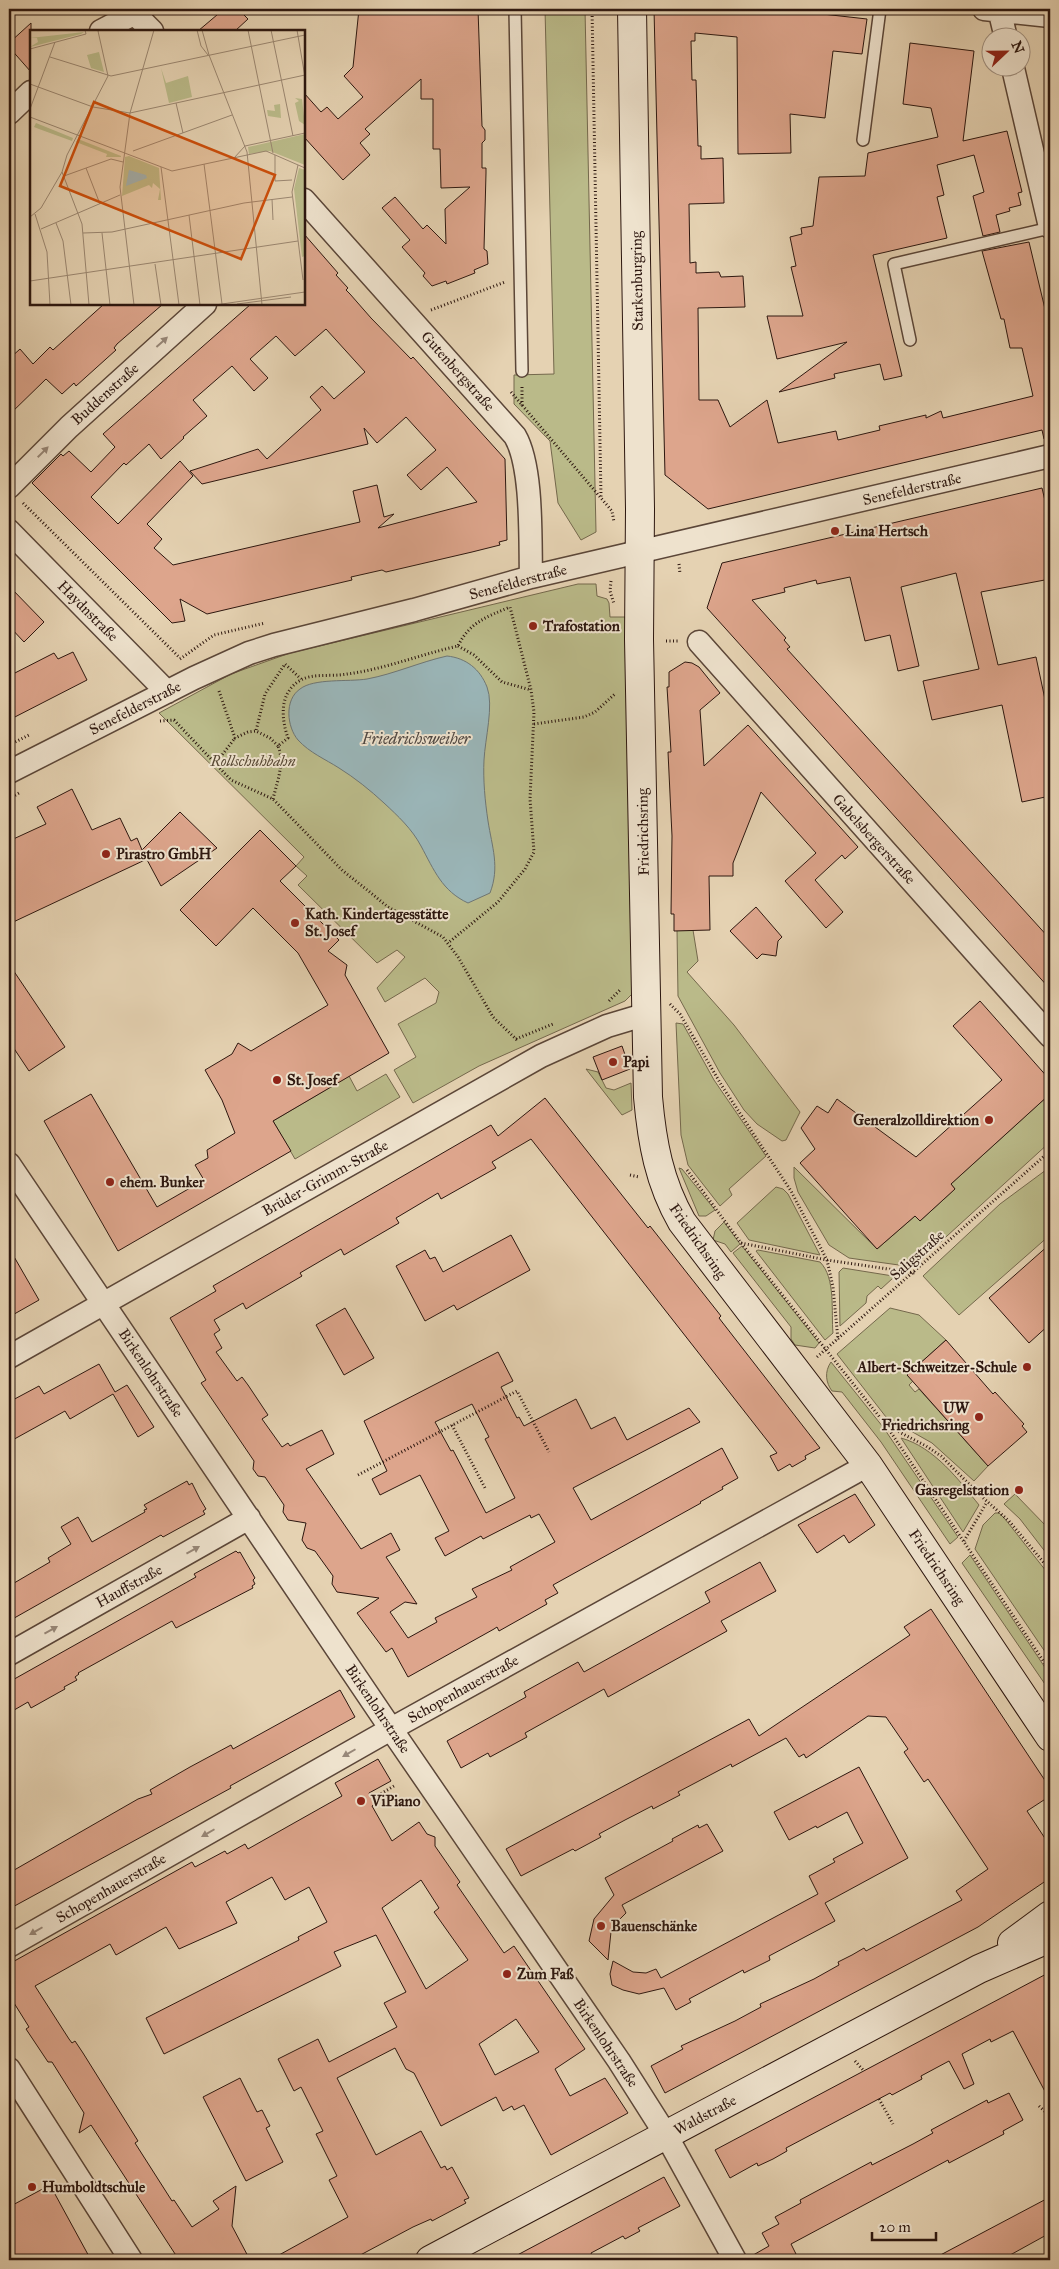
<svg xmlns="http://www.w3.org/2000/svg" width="1059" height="2269" font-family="'IM FELL Great Primer',serif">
	<rect width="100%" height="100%" fill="#e5d2b2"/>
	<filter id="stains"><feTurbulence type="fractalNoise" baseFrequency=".004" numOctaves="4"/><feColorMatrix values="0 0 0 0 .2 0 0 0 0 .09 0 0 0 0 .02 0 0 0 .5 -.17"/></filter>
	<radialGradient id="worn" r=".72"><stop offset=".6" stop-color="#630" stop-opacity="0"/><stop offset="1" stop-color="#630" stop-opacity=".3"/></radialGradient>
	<path fill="#baba89" stroke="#74684c" d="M545,9H585L596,532L581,540L558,503L550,441L514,404V375L554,374Z
		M578,584H596L597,596L607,599L609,603L610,617H625L629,658L633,993L625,1001L479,1066L413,1103L394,1070L416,1057L398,1024L436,1003L439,992L425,978L385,1002L377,988L405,957L397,950L377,963L298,885L307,876L296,866L304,857L159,713L231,674L290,653Z
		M677,930H693L698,961L687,972L734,1025L800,1112L786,1140L782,1141L757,1124L744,1110L720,1073L678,996Z
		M676,1023L683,1024L714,1080L766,1156L729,1189L732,1195L720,1206L688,1165L681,1135Z
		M586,1069L598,1072L606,1088L614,1090L631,1083L632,1110L622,1115Z
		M386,1074L400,1097L295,1159L273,1121L349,1076L357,1091Z
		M1050,1094V1142L913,1267L849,1258L829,1245L798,1192L794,1178V1167L877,1249L915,1216L920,1221L955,1189L951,1184Z
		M1050,1167V1235L959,1315L923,1276L1000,1204Z
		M679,1168L682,1169L715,1210L706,1216H699Z
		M776,1187L783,1189L788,1194L820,1255L749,1240L737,1223Z
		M724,1222L740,1244L731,1252L725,1244L713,1240L715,1231Z
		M742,1246L819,1343L815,1348L795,1345L791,1339V1327L733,1253Z
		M758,1250L820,1262C836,1278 831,1312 833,1333L825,1340L756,1251Z
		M843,1268L893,1276V1278L881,1289L878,1286L867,1296L866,1303L840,1326L839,1272Z
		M890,1308L919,1315L946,1340L907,1375L913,1381L909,1385L915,1392L919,1389L988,1466L974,1481L932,1443L886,1417L837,1354Z
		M831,1362L883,1427L958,1537L950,1544L881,1442L842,1392L832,1391C826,1383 824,1372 831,1362Z
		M901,1438C934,1447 959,1480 979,1505L963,1532Z
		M1015,1494L1047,1527L1050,1524V1558L1020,1519L1004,1504Z
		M995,1513H999L1005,1519L1050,1576V1659L975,1549L983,1525Z
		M970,1555L1050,1675V1698L1049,1690L962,1563Z"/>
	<path fill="#9ab5b7" stroke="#6e7674" d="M447,656C466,658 480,669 487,687C494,705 485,739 484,760C483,780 485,801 488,821C492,847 500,867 490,893L468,903C442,891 434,870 421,846C412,829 398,816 384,803C370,790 355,778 339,768C325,759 310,753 298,740C287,727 284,700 300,689C314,678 348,682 367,679C394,674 420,662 447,656Z"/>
	<path fill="#dda58c" stroke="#2d170f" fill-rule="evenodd" d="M224,9H238L248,19L235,31H198Z
		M359,9H478L482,126L485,130V140L482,143V168H486V173L484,249L487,251L488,264L474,270L475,273L447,284L446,281L432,286L423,276L425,273L402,247L410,240L382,208L395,197L423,229L427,225L446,244L445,209L470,187L441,188L440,149H433V99H421V79L365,129L370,134L360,143L370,155L343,180L304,137V93L321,112L327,107L338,119L363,97L344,76L353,67Z
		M654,9H778L867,19L862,54L833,51L825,118L790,114L791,153L738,154L737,37L695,33V41H691L692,80H696L698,146H701V159L723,158L724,203L689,204L690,263L696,262V273L719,272L721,277L743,276L745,307L698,308L699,400H718L730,427L767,400L778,443L836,431L838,440L880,430L879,426L926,415V418L941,411L943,418L1033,396L1022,348H1010L1004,319H1001L982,251L1029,242L1050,330V438L1044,439L1042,430L708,509L665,475Z
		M31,23V72L9,47V43Z
		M910,43L974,51L963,141L1007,131L1022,192L1018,193L1021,205L1009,208L1010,211L996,215L1000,232L983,236L973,196L984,192L974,155L937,165L944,195L937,197L947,238L873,255L902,376L884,380L880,364L834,374L835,378L779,392L847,342L777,359L767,316H803L791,267L796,266L790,237L802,234L801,228L813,226L819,177L865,176L868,153L938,137L931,108L903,104Z
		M304,234L338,273L336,275L348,288L346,290L350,294L371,318L411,359L413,357L505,459L507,540L499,542L500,545L472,552L386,572L382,570L351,577L352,580L207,614L180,599L185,621L172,623L32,483L61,454L63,456L69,451L91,472L115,447L103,434L251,304H304ZM326,329L365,372L334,399L322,386L310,397L321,410L267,459L258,449L190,471L202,484L368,444L364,428L377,443L406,417L436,450L407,475L421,490L447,467L477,502L378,528L394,514L384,517L377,485L353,491L360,522L173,565L154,548L162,539L147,524L193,476L180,461L118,524L91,497L124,463L126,465L149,444L161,459L184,438L183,437L207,416L193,400L232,366L254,391L268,378L250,359L276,336L295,356Z
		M104,304H163L117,344L114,348L116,350L76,386L74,383L62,394L46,379L9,415V359L20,349L33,364L50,347L53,350Z
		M1042,488L1050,522V579L981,592L998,665L1036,657L1050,723V796L1022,802L1002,705L932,720L923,681L979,669L956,573L901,587L919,666L898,671L890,635L865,641L850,577L817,584L816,580L784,588L785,592L752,600L786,638L784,640L790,647L787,649L1050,939V989L707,608L722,563Z
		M9,586L44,622L24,642L9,626Z
		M73,652L87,680L9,720V676L54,653L58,659Z
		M685,662L692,663L699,667L720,693L700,710L704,766L748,725L858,847L845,859L842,855L815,880L843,912L826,928L785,881L816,853L761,792L733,863V876H709L710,930L674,931V914H671L672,836L668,752H671L667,687H669V672Z
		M72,789L92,830L120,818L131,841L137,838L142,850L180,812L217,848L161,886L145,856L147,859L9,924V841L46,824L37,807Z
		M260,830L296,866L280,881L339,940L328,951L347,965L345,975L389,1053L273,1121L291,1151L118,1251L44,1121L91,1094L157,1207L204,1180L195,1165L208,1158L207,1150L235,1133L222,1100L205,1070L232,1054L238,1043L251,1051L328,1005L298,953L253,908L216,946L180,910Z
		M756,907L782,937L778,941L776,956L762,954L757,959L730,931Z
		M9,964L65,1047L29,1071L9,1041Z
		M980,1001L1050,1080V1094L951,1184L955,1189L920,1221L915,1216L877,1249L800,1163L815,1149L801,1128L817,1106L828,1113L837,1099L916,1157L1002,1080L953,1026Z
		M622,1046L630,1069L602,1080L593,1057Z
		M545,1098L648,1228L650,1226L721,1316L719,1318L820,1448L805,1456L806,1459L792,1467L790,1464L778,1471L770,1456L777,1453L531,1139L492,1162L496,1168L441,1199L438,1193L396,1218L399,1223L344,1255L341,1249L300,1273L302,1276L254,1304L246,1309L243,1303L214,1320L220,1330L214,1334L222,1348L216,1352L237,1381L242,1377L248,1385L268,1415L262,1419L282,1447L288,1443L290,1446L322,1430L334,1454L306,1469L361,1549L391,1533L400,1550L386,1557L417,1604L405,1602L390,1612L408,1638L437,1622L435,1618L477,1597L472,1589L512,1570L510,1567L555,1542L539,1514L531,1518L530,1515L483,1539L481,1536L445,1556L435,1538L449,1531L420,1475L380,1495L372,1479L387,1471L364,1421L498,1352L513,1381L501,1387L517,1418L519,1417L524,1426L576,1399L591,1429L615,1417L627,1440L689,1408L700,1422L573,1488L591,1520L722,1448L738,1478L722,1487L723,1489L700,1502L701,1503L553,1585L558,1593L545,1600L547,1604L499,1631L497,1627L494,1629L408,1677L392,1648L386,1652L357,1613L379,1598L337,1592L332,1584L333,1576L315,1551L307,1548L302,1540L306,1523L288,1520L283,1512L284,1505L265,1477L258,1476L253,1469L254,1461L201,1383L206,1380L170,1318L216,1291L213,1286L491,1125L498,1136ZM472,1404L489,1437L485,1439L515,1498L486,1513L453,1450L451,1451L435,1422Z
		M511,1235L530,1270L457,1310L454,1305L425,1321L396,1266L425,1250L430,1259L435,1257L443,1272Z
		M1050,1244V1324L1029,1343L989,1298Z
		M9,1248L39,1300L9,1317Z
		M345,1308L374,1358L344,1375L316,1325Z
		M946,1340L993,1394L995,1392L1024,1424L1022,1426L1027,1432L988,1466L907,1375Z
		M99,1364L115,1392L127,1385L154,1427L138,1437L113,1394L70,1419L65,1411L9,1442V1402L39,1386L44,1394Z
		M187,1481L189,1485L192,1483L200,1499L206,1509L203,1511L205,1514L163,1537L161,1535L9,1621V1586L50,1562L48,1558L71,1544L61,1527L78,1517L92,1542L145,1512L144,1510L147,1509L144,1505Z
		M855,1494L875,1525L849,1543L844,1535L817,1553L798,1525Z
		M236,1551L238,1553L240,1552L255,1578L253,1580L255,1584L252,1586L253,1588L176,1628L172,1621L78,1673L79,1674L75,1677L77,1680L64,1687L65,1689L31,1708L28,1702L9,1713V1682L196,1577L194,1574Z
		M760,1562L776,1591L721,1621L727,1631L608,1697L604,1689L525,1733L527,1737L490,1757L488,1753L461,1768L447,1741L526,1697L524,1692L578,1662L584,1672L710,1602L705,1592Z
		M931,1609L1050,1788V1796L1027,1811L1050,1846V1878L978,1927L665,2093L651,2066L683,2049L681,2046L735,2021L761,2007L760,2004L814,1979L839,1965L838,1962L852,1955L864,1948L866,1951L962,1900L956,1891L988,1869L928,1779L924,1782L904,1752L908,1749L886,1717L868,1716L806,1758L804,1754L799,1757L786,1738L732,1767L731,1764L678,1792L680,1795L653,1809L652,1806L625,1820L599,1834L601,1837L575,1851L573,1849L521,1876L506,1849L749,1719L759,1736L910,1635L904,1627Z
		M340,1690L355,1717L230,1786L231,1788L9,1909V1873L138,1799L152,1794L150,1790L190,1767L231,1745L233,1749Z
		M378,1759L391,1781L369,1793L375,1804L372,1806L392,1841L419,1822L427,1834L435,1837V1846L460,1882L457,1885L504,1953L514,1946L585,2049L555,2069L570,2096L605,2078L628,2113L551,2155L524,2105L514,2110L512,2106L503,2111L496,2097L441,2126L414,2073L406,2069L395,2048L337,2078L376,2155L421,2131L441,2168L445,2166L447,2170L452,2167L469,2198L464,2200L466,2203L432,2221L431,2219L413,2227L351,2260H270L348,2217L329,2180L337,2176L316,2134L323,2131L301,2087L294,2091L278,2059L318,2039L329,2062L397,2027L384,2003L406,1992L376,1935L334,1952L341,1966L164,2054L146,2018L299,1940L298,1937L327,1922L309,1887L285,1900L272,1877L226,1902L237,1923L179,1949L166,1927L116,1955L110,1944L35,1986L69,2039L72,2043L75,2041L83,2053L138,2141L135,2143L172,2201L174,2200L192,2227L219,2209L213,2201L236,2186L232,2226L250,2260H179L91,2125L79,2133L84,2113L52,2062H48L26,2029L29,2027L9,1995V1964L192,1862L195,1867L225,1851L227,1854L245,1844L248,1849L294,1823L342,1796L335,1783ZM421,1880L439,1908L434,1912L468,1960L426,1989L382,1908ZM516,2019L539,2052L495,2075L479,2044Z
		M859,1767L908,1858L825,1903L835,1921L769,1956L770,1960L744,1973L743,1970L689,1999L691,2002L676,2010L664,1988L639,1994L623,1990L612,1985L610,1974L613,1961L633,1972L646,1973L656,1969L661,1978L818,1894L809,1876L835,1862L833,1859L863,1843L855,1828L847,1812L817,1828L816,1826L789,1840L774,1812Z
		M707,1824L723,1851L622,1905L626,1913L617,1922L611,1932L608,1960L589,1941L594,1919L614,1895L605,1878L673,1841L672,1839L698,1825L699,1828Z
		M1050,1972V2101L1013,2031L991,2042L990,2039L962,2054L974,2084L964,2089L949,2061L921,2076L922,2079L892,2095L890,2093L786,2148L787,2151L773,2159L758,2166L757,2163L730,2178L715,2150Z
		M240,2078L257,2112L262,2110L270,2126L266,2128L283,2162L246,2181L203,2097Z
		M1009,2093L1023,2120L1003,2131L1004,2134L949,2163L948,2160L791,2244L799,2260H748V2258L769,2246L762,2233L779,2224L775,2217L801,2203L800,2200L871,2162L872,2165L913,2144L933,2133L931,2130L987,2100L988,2103Z
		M664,2177L680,2206L638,2228L640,2231L625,2239L623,2236L591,2253L594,2260H508Z
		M50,2185L91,2260H9V2207Z
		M1050,2197V2233L1012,2254L1000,2260H931Z"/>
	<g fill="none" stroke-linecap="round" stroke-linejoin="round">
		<defs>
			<path id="lane" d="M515,9L522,371
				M863,140L880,9
				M910,340L894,264L1050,228"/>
			<path id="street" d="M130,9L152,31
				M984,9L1050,16
				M999,9L1006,38
				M101,31L143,9
				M1013,68L1050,227
				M9,113L31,92
				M304,200L515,436C533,467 530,540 531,577
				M9,487L69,427L205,304
				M9,531L167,692
				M699,642L1050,1036
				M9,772L194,678L249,653L274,645L414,610L531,577L1050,456
				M9,1164L391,1729L619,2061L666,2135L735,2260
				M9,1357L541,1056L607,1026L647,1014
				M9,1654L249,1518
				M9,1946L391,1729L868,1465
				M9,2069L131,2260"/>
			<path id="secondary" d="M632,9L640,509L639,639L648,1097C652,1142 659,1182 682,1222L868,1465L1050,1737
				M1012,1943L1050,1915
				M430,2260L979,1969L1050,1938"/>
		</defs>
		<use href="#lane" stroke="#5b4638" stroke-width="14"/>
		<use href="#street" stroke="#5b4638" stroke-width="25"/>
		<use href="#secondary" stroke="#2d170f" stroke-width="30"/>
		<path stroke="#2d170f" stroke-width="3" stroke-dasharray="1 2.5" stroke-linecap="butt" d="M592,9L601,497
			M431,310L505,282
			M522,387V406
			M511,392L612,511L614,522
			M23,503L180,658
			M679,564L680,574
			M611,581L610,591L614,604
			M666,641H678
			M458,646L474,655L502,682L531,690
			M180,659L214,635L265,623
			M219,691L235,738L248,732L256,731
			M160,721L174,720L231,780L273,799L343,871L366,889L388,907L443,937L458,957L493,1017L517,1040
			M534,724L584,717L595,712L616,693
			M9,745L29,735
			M278,746L270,738L256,731L265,694L285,664L301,679
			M216,763L235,738
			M9,799L19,793
			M273,799C277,782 285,763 278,746L288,738C281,718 279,692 301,680C311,674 327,676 339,675C380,671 418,655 458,646C469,623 486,617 510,607L531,690L534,712L530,799L534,852L525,869L498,902L448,943
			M609,1001L620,990
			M670,1004L680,1014L722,1086L791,1191L827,1260L833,1287L838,1340
			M516,1039L553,1024
			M687,1170L741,1243L886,1425L1050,1671
			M630,1175L639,1177
			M741,1243L827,1260L915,1273
			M817,1357L1050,1151
			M452,1425L485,1488
			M886,1425L926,1446L941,1456L980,1495L1009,1521L1050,1570
			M358,1475L517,1391L549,1452
			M964,1541L987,1502
			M372,1799L394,1786
			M855,2061L864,2071
			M879,2099L893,2124
			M1039,2106L1050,2116"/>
		<use href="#lane" stroke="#eee2cd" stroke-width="11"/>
		<use href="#street" stroke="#eee2cd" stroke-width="22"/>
		<use href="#secondary" stroke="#eee2cd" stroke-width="28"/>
	</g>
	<defs><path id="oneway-solid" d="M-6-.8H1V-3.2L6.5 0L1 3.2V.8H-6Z" transform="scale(1.25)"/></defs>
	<g fill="#978778">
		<use href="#oneway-solid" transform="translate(162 342) rotate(-42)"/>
		<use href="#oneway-solid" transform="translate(43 452) rotate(-45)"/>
		<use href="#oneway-solid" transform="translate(193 1550) rotate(-29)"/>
		<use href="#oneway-solid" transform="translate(51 1630) rotate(-29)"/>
		<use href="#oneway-solid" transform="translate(349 1753) rotate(150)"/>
		<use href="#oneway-solid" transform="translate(208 1833) rotate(150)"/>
		<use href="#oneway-solid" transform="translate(36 1931) rotate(150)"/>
	</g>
	<g fill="#8f2418" stroke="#eee2cd" stroke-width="2">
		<circle cx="835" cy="531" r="5"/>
		<circle cx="533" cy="626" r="5"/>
		<circle cx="106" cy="854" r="5"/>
		<circle cx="295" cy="923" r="5"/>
		<circle cx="613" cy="1062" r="5"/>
		<circle cx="277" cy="1080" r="5"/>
		<circle cx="989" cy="1120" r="5"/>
		<circle cx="110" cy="1182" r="5"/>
		<circle cx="1027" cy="1367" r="5"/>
		<circle cx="979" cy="1417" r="5"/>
		<circle cx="1019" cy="1490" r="5"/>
		<circle cx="361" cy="1801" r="5"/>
		<circle cx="601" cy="1926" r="5"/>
		<circle cx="507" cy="1974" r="5"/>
		<circle cx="32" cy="2187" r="5"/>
	</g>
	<g text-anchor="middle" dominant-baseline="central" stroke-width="4" stroke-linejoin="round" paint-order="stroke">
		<g font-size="15" fill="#2d170f" stroke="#eee2cd">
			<text transform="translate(637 281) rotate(-91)">Starkenburgring</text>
			<text transform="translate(458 371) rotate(48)">Gutenbergstraße</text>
			<text transform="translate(105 394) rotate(-42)">Buddenstraße</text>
			<text transform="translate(912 489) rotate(-13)">Senefelderstraße</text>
			<text transform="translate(518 582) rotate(-15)">Senefelderstraße</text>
			<text transform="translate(88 611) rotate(45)">Haydnstraße</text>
			<text transform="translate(135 708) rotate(-27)">Senefelderstraße</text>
			<text transform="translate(643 832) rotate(-91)">Friedrichsring</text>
			<text transform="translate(874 839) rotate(48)">Gabelsbergerstraße</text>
			<text transform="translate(325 1178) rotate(-29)">Brüder-Grimm-Straße</text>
			<text transform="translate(698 1241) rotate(55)">Friedrichsring</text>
			<text transform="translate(917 1255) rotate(-42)">Saligstraße</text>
			<text transform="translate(151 1373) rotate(56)">Birkenlohrstraße</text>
			<text transform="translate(937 1567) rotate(56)">Friedrichsring</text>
			<text transform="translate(129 1586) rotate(-29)">Hauffstraße</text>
			<text transform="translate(463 1689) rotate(-29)">Schopenhauerstraße</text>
			<text transform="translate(378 1709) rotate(56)">Birkenlohrstraße</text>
			<text transform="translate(111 1888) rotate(-30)">Schopenhauerstraße</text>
			<text transform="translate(606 2043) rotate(56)">Birkenlohrstraße</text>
			<text transform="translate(705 2115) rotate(-28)">Waldstraße</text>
		</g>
		<g font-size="15" font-weight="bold" fill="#2d170f" stroke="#eee2cd" text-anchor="start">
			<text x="845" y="531">Lina Hertsch</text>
			<text x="543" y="626">Trafostation</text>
			<text x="116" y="854">Pirastro GmbH</text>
			<text x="305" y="914">Kath. Kindertagesstätte<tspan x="305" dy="17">St. Josef</tspan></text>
			<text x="623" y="1062">Papi</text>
			<text x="287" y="1080">St. Josef</text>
			<text x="979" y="1120" text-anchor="end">Generalzolldirektion</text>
			<text x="120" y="1182">ehem. Bunker</text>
			<text x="1017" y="1367" text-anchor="end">Albert-Schweitzer-Schule</text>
			<text x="969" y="1408" text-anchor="end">UW<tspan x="969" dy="17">Friedrichsring</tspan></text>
			<text x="1009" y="1490" text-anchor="end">Gasregelstation</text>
			<text x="371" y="1801">ViPiano</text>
			<text x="611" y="1926">Bauenschänke</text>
			<text x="517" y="1974">Zum Faß</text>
			<text x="42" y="2187">Humboldtschule</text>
		</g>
		<g font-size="15" font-style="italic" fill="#574834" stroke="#eee2cd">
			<text x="253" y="761">Rollschuhbahn</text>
		</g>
		<g font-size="16" font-style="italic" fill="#4e4641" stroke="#eee2cd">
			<text x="416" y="738">Friedrichsweiher</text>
		</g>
	</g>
	<g transform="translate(30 30)">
		<rect width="275" height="275" fill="#e5d2b2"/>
		<path d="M54,2L51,4L0,17L8,12L7,8H0ZM69,22L74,42L61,38L57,25ZM131,38L136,53L158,46L162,67L139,73ZM265,68L272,69L275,95L269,91L265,73L269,71ZM250,74L251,88L238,86L237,80L245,81L244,75ZM6,93L43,108L42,111L9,99L4,97ZM275,104V135L240,121L219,124L218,117ZM48,109L91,126V127H76L77,124L46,112ZM99,126L129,138L131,170H128L130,159L123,153L122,158L119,155L92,166L95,127ZM269,138L275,140V226L272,227L264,159Z" fill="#baba89"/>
		<path d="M99,140L116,145L117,148L96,156Z" fill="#9ab5b7"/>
		<path fill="none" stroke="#9b8771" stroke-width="1" d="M71,0L68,1L78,46M167,0L171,16L178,25M172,0L179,25L217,122L232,275M218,0L243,123M241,0L263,106M267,0L275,47M0,19L56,4L55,0M20,27L81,46L275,5M0,54L63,77L100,83L275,45M146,73L153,103M0,79L25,12M0,87L142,141L236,121L275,138M103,121L202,85M245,125V151L262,150M204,128L215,116L275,103M174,134L192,274M268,135L262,162L273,250M131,137L149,275M56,138L70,174M32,142L52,194L59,275M34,146L81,129L93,132M242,169L243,190M5,184L17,222L20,275M159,185L170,275M0,187L11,178L32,142L37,125L78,46M26,193L33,211L41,275M11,199L90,165M53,203L82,202L214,173L262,167M72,203L80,275M125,234L131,275M0,251L268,211M207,274L261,267M104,275L90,157L100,83L124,0M185,275L275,262"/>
		<path fill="#cc4f0c" fill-opacity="0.15" stroke="#cc4f0c" stroke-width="2.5" d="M64,72L245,145L211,229L30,156Z"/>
		<rect width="275" height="275" fill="none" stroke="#2d170f" stroke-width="2.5"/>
	</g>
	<rect width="1059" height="2269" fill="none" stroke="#e5d2b2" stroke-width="30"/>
	<rect x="10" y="10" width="1039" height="2249" fill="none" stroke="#2d170f" stroke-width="2.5"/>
	<rect x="15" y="15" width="1029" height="2239" fill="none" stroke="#2d170f"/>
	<g transform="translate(1006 52) rotate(68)"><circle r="24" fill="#eee2cd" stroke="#a19181"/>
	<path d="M0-4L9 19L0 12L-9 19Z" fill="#8f2418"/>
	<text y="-8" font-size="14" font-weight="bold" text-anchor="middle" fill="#2d170f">N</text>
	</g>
	<path d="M872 2232v8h64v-8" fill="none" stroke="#2d170f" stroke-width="2.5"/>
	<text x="879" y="2232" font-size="15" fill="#2d170f" stroke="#eee2cd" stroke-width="4" paint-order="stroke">20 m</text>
	<rect width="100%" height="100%" filter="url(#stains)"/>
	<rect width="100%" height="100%" fill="url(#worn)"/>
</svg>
